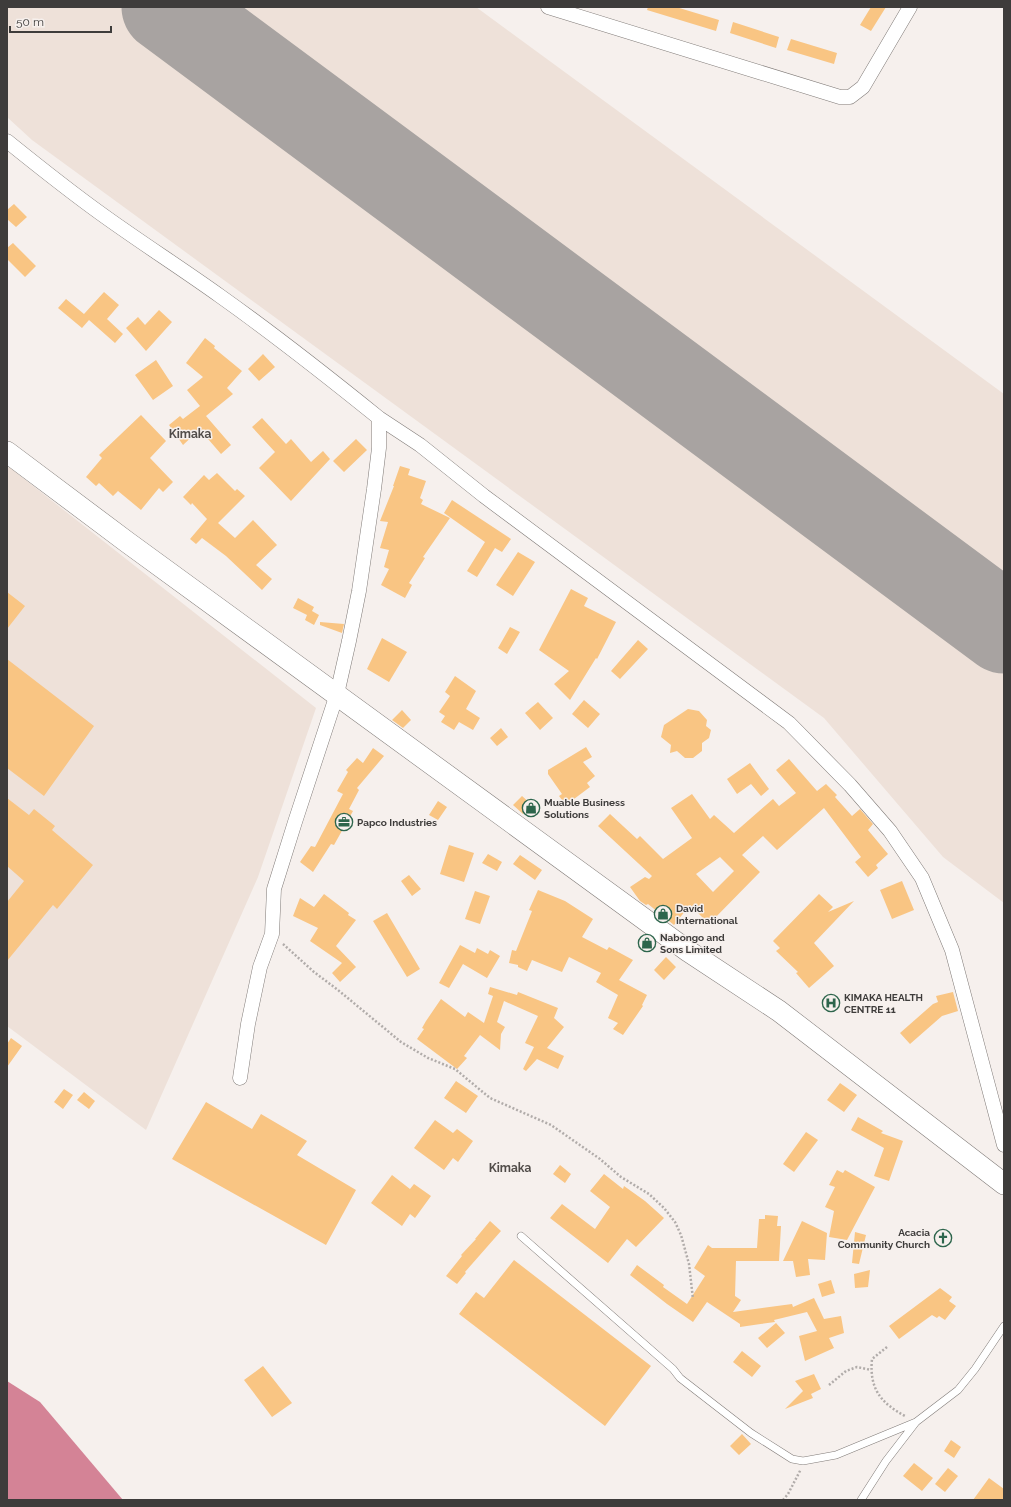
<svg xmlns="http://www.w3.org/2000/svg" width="1011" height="1507" font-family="Raleway,sans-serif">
	<rect width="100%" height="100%" fill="#f6f0ed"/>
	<path fill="#eee1d9" d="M7,7H476L1004,394V903L943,857L824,718L32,140L7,117Z
		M9,467L316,708L258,877L146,1130L7,1026V470Z"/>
	<path fill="#d48396" d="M7,1381L40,1402L123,1500H7Z"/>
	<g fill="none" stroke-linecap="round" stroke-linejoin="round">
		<path stroke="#a8a3a1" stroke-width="91" d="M167,7L1004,628"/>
	</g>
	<path fill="#f9c583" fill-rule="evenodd" d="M648,7H676L719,20L716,31L647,10Z
		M871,7H886L871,31L860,25Z
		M733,22L779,37L776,48L730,33Z
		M791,39L837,53L834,64L787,50Z
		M14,204L27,217L16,227L7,219V210Z
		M13,243L36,266L25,277L7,259V248Z
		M104,292L119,305L107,319L123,334L115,343L89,320L82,328L58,308L66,299L84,314Z
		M159,310L172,322L146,351L126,328L138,317L145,325Z
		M205,338L215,346L214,348L242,371L227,388L233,394L206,416L231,445L221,454L202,432L199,435L197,432L183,445L169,425L180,416L183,419L200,406L187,390L203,377L186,363Z
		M263,354L275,367L259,381L248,369Z
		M156,360L173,386L153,400L135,375Z
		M141,415L166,441L150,458L173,482L163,492L159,488L141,510L118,491L113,496L99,483L96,486L86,477L102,458L99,455Z
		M262,418L286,444L291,439L311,462L323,451L330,459L291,501L259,468L275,452L252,427Z
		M356,439L367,450L344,472L333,461Z
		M400,466L410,469L408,475L426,481L420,498L423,500L421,504L450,518L423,557L425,558L409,583L412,585L405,598L381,585L389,569L384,567L389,550L380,548L388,522L380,521L394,486H393Z
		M217,473L235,491L237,489L245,496L218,523L235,538L253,520L277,545L256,565L272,579L262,590L226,556L202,538L196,544L190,539L207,519L192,503L191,505L183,497L204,475L209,480Z
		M452,500L511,539L502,552L495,548L477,577L467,571L485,542L444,513Z
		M518,552L535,562L513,596L496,585Z
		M571,589L588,598L584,606L616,622L597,659L596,658L570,700L554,684L569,671L539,650Z
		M7,592L25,606L7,629Z
		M298,598L314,607L312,611L319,615L314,625L305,620L307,615L293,608Z
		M320,622L344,624L342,633L320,625Z
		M510,627L520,632L507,654L498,648Z
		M382,638L407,652L389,682L367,669Z
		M638,640L648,649L620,679L611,671Z
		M7,659L94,726L44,796L7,768Z
		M455,676L476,691L466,709L480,718L473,730L459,722L454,730L441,722L445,716L439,712L450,696L445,692Z
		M584,700L600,714L588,728L572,714Z
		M538,702L553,718L540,730L525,713Z
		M688,709L699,711L707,720L706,726L711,730L709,738L702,743V751L693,758H685L677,751L670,753L671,745L661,737L664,725Z
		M402,710L411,720L403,728L392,720Z
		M501,728L508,737L497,746L490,738Z
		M586,747L592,757L583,762L595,776L587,783L590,787L566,805L559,796L562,794L548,774V770Z
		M373,748L384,756L357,788L359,790L349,809L353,811L334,845L331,844L313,872L300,862L311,846L315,847L343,794L337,791L348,772L346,770L357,758L363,763Z
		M789,759L817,791L826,784L837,795L835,797L852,816L860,809L873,824L868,830L888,854L876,865L878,868L868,877L855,862L861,857L824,808L777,850L763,836L742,855L760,872L709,924L690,905L674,925L648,904L646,905L640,901L630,887L645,877L649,879L652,876L598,826L610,814L637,839L640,836L663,859L692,838L671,808L692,794L710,819L714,815L734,833L773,799L779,806L796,793L776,770ZM720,857L734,871L713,892L696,874Z
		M750,763L769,789L761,796L751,784L737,794L727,779Z
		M522,796L532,805L523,814L513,805Z
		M7,798L29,815L34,809L55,826L52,830L93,865L57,909L53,905L7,961V902L24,881L7,866Z
		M438,801L447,807L438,820L429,815Z
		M449,845L474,853L464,882L440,874Z
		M488,854L502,862L497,871L482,863Z
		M520,855L542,870L535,880L513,864Z
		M409,875L421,889L412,896L401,881Z
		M902,881L914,910L892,919L880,890Z
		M538,890L565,901L593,919L582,937L607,950L609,947L633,960L619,980L647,995L642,1005L643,1006L623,1035L613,1029L618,1023L608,1018L618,995L596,982L601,973L569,957L562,972L532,960L527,971L518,967V965L509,963L512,950L516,951L532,911L529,910Z
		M475,891L490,896L480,924L465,919Z
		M324,894L349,913L348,915L356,920L336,946L356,967L340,982L332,973L342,963L310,941L318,928L293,916L300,898L314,907Z
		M819,894L833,907L828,912L854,901L814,943L834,966L809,988L796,973L798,972L776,951L780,948L773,941Z
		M387,913L420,969L407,977L373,921Z
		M460,945L475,953L477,948L488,954L490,950L500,956L487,978L463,964L449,988L439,983Z
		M666,957L676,967L664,980L654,970Z
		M490,987L517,995L518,992L558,1008L554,1018L564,1027L547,1048L564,1056L558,1069L537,1059L526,1071L523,1069L534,1047L525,1043L538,1016L504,1001L497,1022L505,1027L501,1034L500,1050L480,1035L464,1056L467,1058L457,1069L417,1039L424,1029L422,1028L426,1021L441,999L465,1017L468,1012L484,1023L493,996L488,994Z
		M953,992L958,1011L942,1016L910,1044L900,1033L933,1004L938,1002L936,996Z
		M11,1038L22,1046L7,1067V1044Z
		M456,1081L478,1096L466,1113L444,1098Z
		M840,1083L857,1095L844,1112L827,1100Z
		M64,1089L73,1095L63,1109L54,1102Z
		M84,1092L95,1101L89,1109L77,1100Z
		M206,1102L252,1129L261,1114L307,1141L297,1155L356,1190L326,1245L172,1159Z
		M858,1117L883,1131L881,1133L903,1141L889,1181L874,1176L884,1148L851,1130Z
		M435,1120L453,1133L457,1129L473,1141L458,1162L453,1158L444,1170L414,1148Z
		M806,1132L818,1140L794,1172L783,1164Z
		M560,1165L571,1174L565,1183L553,1174Z
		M837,1170L843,1173L845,1170L875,1187L847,1240L829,1237L834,1211L825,1207L835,1187L829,1185Z
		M604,1174L623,1189L624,1186L645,1201L664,1218L636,1247L627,1239L608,1263L550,1218L562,1204L595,1229L610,1207L590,1191Z
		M392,1175L410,1189L414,1184L431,1196L415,1218L410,1214L402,1226L371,1203Z
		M765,1215L778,1216L777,1226H781L779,1261H736L735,1296L741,1300L733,1312L792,1304L793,1307L814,1298L824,1319L841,1316L844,1333L829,1338L834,1348L805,1361L799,1336L817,1331L807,1312L774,1320L775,1322L740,1327V1324L707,1302L693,1322L667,1304L630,1275L637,1265L664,1285L663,1287L687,1304L705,1276L694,1268L708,1245L712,1248H757L759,1219H765Z
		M490,1221L501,1231L465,1272L466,1273L457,1284L446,1276L462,1256L461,1255L476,1239H475Z
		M802,1221L827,1233L825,1260L808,1259L810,1275L796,1277L793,1261H783Z
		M855,1232L866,1235L859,1264L852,1263Z
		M514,1260L651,1366L605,1426L459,1314L476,1292L484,1298Z
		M870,1270L868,1287L855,1288L854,1274Z
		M831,1280L835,1293L822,1297L818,1284Z
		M940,1288L952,1297L949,1301L956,1306L945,1320L939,1316L937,1318L932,1315L899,1339L889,1326Z
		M776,1323L785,1333L767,1348L758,1338Z
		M742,1351L761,1366L752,1377L733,1362Z
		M263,1366L292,1403L272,1417L244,1380Z
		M814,1374L821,1389L811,1394L813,1398L785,1409L803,1391L795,1381Z
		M742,1434L751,1444L739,1455L730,1446Z
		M951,1440L961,1447L954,1458L944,1451Z
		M914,1463L933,1478L922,1491L903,1476Z
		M948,1468L958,1476L945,1492L935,1484Z
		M989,1478L1004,1489V1500H973Z"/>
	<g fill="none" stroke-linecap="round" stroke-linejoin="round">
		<defs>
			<path id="service" d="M521,1236L673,1369L680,1378L751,1433L792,1459L803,1461L836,1455L916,1422
				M861,1500L886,1461L916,1422L958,1390L975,1369L1004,1326"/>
			<path id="minor" d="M548,7L840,97H850L863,87L910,7
				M7,141C38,166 68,190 100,213C140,242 181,268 220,296C275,335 327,376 379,418V448L374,489L359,591L349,641L337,694L295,822L274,889L272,934L260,967L248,1024L240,1078
				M379,418L420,445L484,496L789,723L850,785L890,831L922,878L952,950L1004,1145"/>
			<path id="secondary" d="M7,452L127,542L688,951L779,1011L1004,1184"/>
		</defs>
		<use href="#service" stroke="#807b78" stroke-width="8"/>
		<use href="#minor" stroke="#807b78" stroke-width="15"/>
		<use href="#secondary" stroke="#807b78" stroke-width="22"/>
		<path stroke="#b1acaa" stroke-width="2.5" stroke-dasharray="2 2" stroke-linecap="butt" d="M283,944L314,972L338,990L401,1042L428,1058L455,1069L490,1098L551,1125L600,1159L621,1177L649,1194L664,1208L675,1222L681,1235L689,1264L693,1299
			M887,1347L872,1359C869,1389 881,1403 905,1416
			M829,1385L846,1371L857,1367L871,1370
			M783,1500L788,1494L801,1469"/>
		<use href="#service" stroke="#fff" stroke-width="7"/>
		<use href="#minor" stroke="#fff" stroke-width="14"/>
		<use href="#secondary" stroke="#fff" stroke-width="21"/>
	</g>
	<defs>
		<symbol id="shop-ring" viewBox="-11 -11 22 22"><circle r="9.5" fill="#f6f0ed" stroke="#2d654c" stroke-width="1.5"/><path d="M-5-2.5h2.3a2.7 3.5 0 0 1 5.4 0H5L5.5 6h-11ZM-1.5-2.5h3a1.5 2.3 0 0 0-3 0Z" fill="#2d654c"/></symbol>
		<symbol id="office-ring" viewBox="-11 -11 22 22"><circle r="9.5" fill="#f6f0ed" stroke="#2d654c" stroke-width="1.5"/><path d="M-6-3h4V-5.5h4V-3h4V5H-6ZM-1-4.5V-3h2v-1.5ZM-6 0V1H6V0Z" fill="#2d654c"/></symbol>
		<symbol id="hospital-ring" viewBox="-11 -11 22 22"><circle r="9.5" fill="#f6f0ed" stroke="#2d654c" stroke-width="1.5"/><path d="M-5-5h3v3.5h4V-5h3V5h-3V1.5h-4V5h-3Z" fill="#2d654c"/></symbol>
		<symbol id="church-ring" viewBox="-11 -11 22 22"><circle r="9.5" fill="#f6f0ed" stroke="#2d654c" stroke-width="1.5"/><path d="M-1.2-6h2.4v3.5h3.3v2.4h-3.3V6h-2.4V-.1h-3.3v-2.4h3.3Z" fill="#2d654c"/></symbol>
	</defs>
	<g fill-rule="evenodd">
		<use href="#shop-ring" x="521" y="798" width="20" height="20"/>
		<use href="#office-ring" x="334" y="812" width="20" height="20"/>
		<use href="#shop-ring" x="653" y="904" width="20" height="20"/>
		<use href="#shop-ring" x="637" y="933" width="20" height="20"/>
		<use href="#hospital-ring" x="821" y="993" width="20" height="20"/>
		<use href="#church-ring" x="933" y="1228" width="20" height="20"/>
	</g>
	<g text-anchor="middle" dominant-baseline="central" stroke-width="3" stroke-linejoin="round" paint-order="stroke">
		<g font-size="10" font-weight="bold" fill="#3e3c3b" stroke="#f6f0ed" text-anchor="start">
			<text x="544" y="802">Muable Business<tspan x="544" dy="12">Solutions</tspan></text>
			<text x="357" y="822">Papco Industries</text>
			<text x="676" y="908">David<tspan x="676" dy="12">International</tspan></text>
			<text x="660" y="937">Nabongo and<tspan x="660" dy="12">Sons Limited</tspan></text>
			<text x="844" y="997">KIMAKA HEALTH<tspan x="844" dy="12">CENTRE 11</tspan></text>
			<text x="930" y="1232" text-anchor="end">Acacia<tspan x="930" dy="12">Community Church</tspan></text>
		</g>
		<g font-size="12" font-weight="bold" fill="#514c49" stroke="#f6f0ed">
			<text x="190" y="434">Kimaka</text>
			<text x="510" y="1168">Kimaka</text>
		</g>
	</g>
	<rect width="1011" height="1507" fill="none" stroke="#3e3c3b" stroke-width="16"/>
	<path d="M10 26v6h101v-6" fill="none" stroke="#3e3c3b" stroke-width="2"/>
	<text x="16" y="26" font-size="12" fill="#3e3c3b" stroke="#f6f0ed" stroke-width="3" paint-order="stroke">50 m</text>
</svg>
